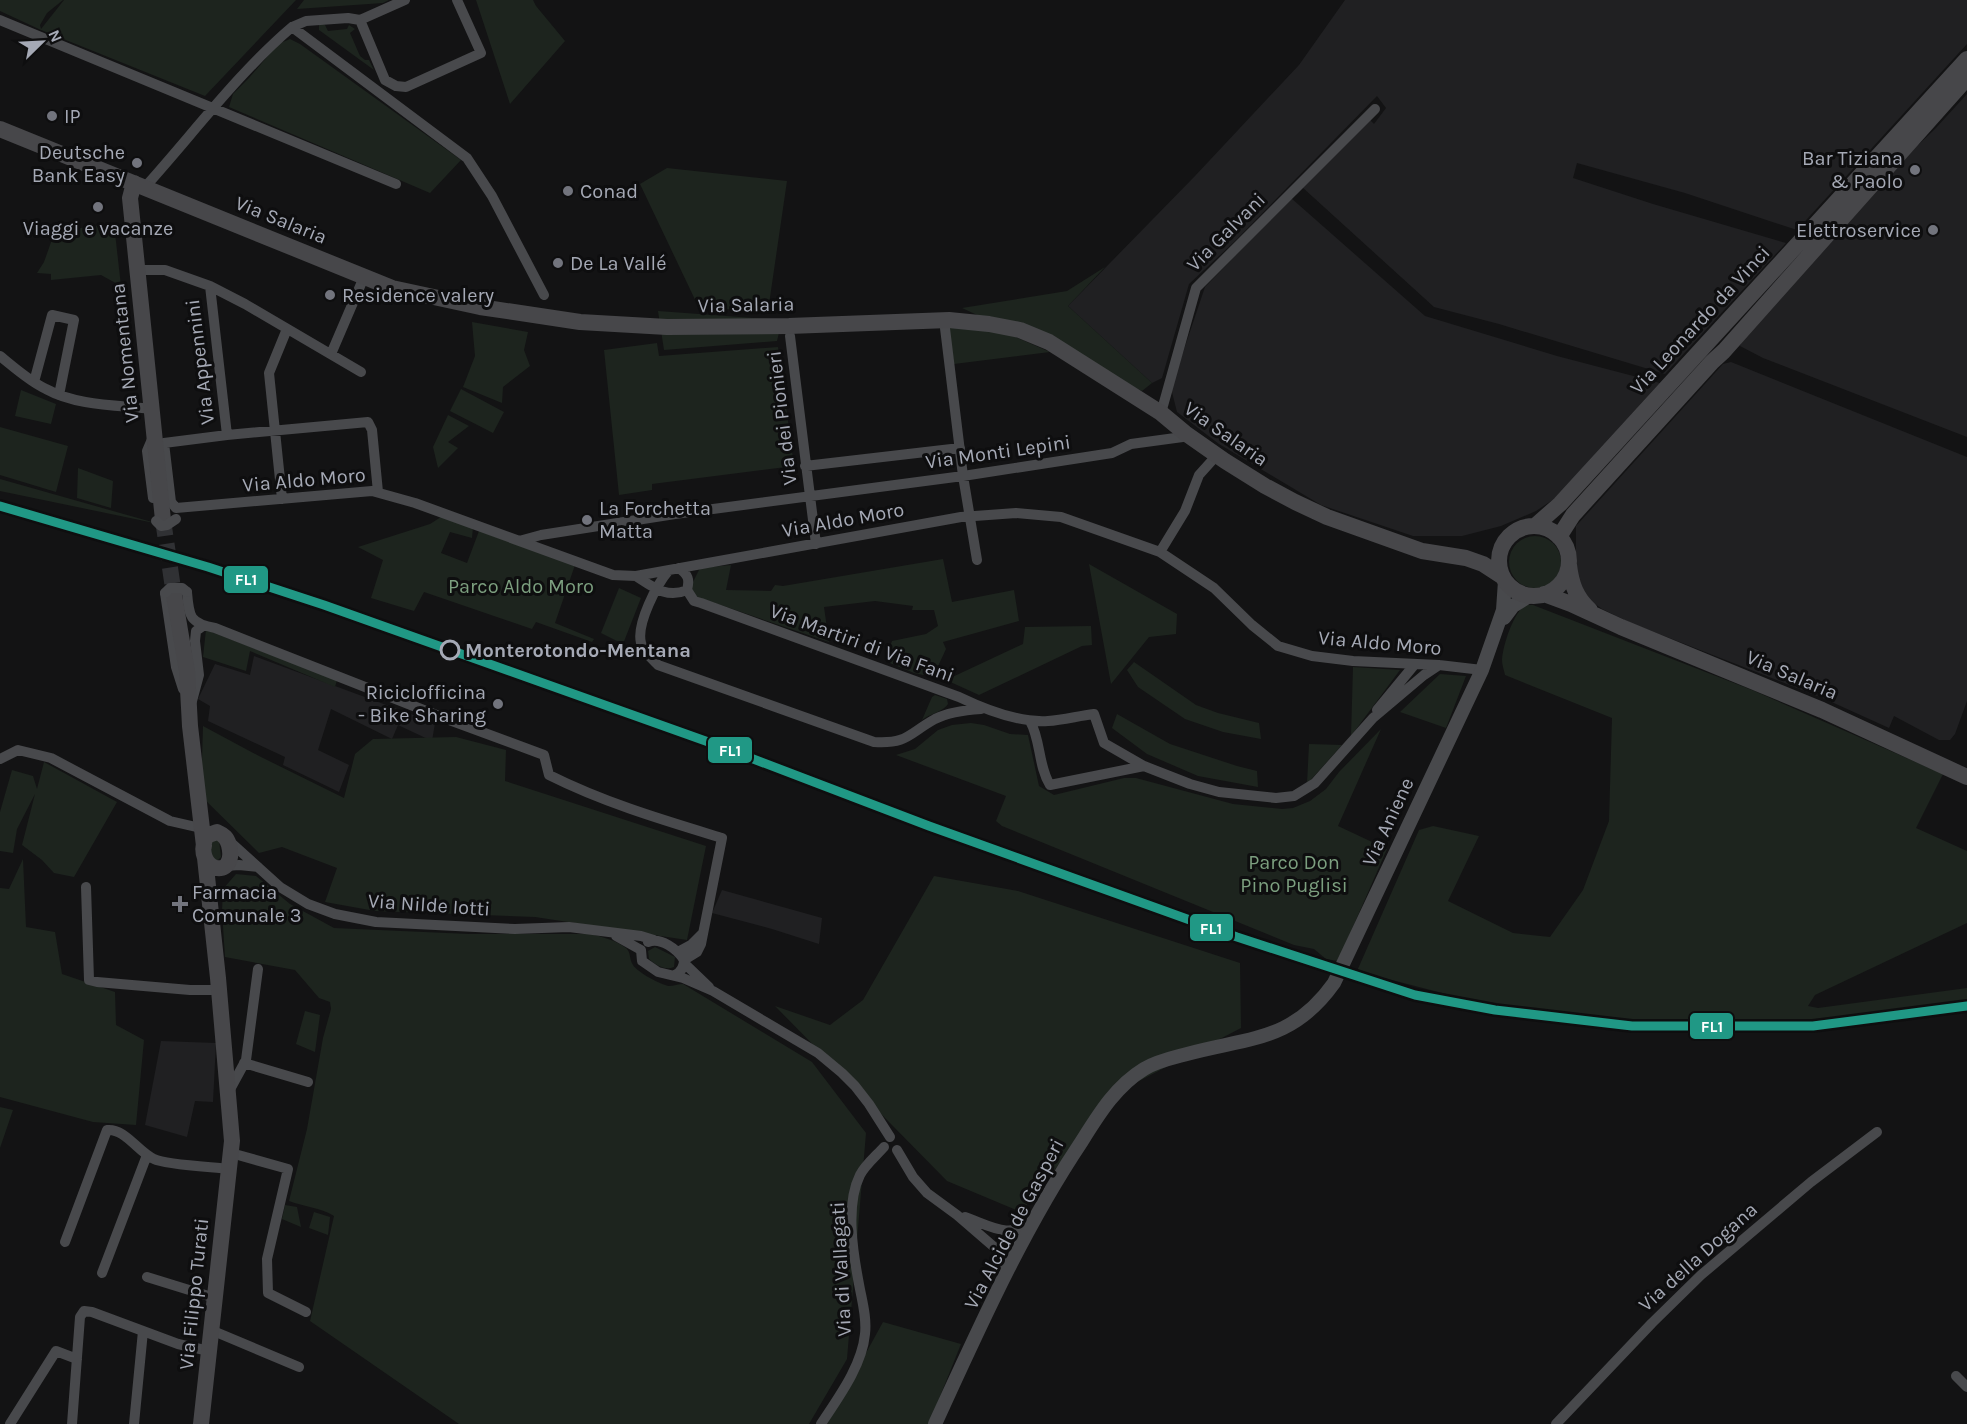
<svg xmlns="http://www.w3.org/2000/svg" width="1967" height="1424" font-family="Karla,sans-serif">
	<rect width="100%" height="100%" fill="#131314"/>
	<path fill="#202022" d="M1345,0H1967V44L1797,230L1685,193L1577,163L1573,178L1653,204L1786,243L1665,374L1499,324L1434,307L1302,187L1370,120L1374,124L1386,108L1377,96L1234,242L1189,284L1162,378L1152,383L1068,306L1195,176L1299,65Z
		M1967,94V437L1763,358L1740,346L1741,341L1916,147L1935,129Z
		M1291,198L1425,316L1557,356L1660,383L1595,454L1560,495L1536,511L1501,526L1462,536H1413L1321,505L1219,444L1177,412L1171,388L1205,287Z
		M1731,362L1967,457V701L1955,734L1950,740H1939L1894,716L1889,728L1825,699L1631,623L1602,609L1583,595L1576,574V526L1723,364Z
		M254,656L435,723L432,741L398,725L392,739L331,709L318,750L349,765L339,792L283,765L285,757L208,721L210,706L198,699L215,664L250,675Z
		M722,890L822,918L819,944L772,929L712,913Z
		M161,1041L216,1043L213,1102L195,1101L187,1137L145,1125Z"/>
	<path fill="#1d241e" d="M0,0H63L47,13L40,25L41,29L64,0H296L205,96L41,30L0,11Z
		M304,0H389L383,3L297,9Z
		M476,0H533L536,6L565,41L510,104Z
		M319,23L325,25L328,31L347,29L349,25L355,29L350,33L360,56L365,60H369L374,70L319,30Z
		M290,39L300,44L461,160L430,193L229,107L233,94L249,78L278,44Z
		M667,168L787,181L768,311L699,308L640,184Z
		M114,224L121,286L101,275L51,280V274L37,273L44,262L55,231Z
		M1105,267L1068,306L1152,383L1142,391L962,308L1067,291Z
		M658,311L782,320L777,341L664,350Z
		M472,322L528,332L524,350L530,366L503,387L502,403L463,387L475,356Z
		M948,324L1004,332L1050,352L954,364Z
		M657,343L659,356L778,347L794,466L652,484V490L619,495L604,350Z
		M461,389L504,412L493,433L450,411Z
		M21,390L56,404L51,424L15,416Z
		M448,415L469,426L448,442L458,448L438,468L433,447Z
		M0,427L68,446L56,492L0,475Z
		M78,468L113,481L111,508L77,498Z
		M0,479L159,524L0,491Z
		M441,517L473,527L472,538L450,532L441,553L467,563L479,531L575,565L555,623L594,639L592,642L536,622L532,629L424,592L414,611L371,598L383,560L358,547L430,524Z
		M1509 562a26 26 0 1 1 52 0a26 26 0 1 1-52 0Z
		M943,559L952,602L1014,590L1019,621L943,642L946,649L933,677L914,673L885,661L892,641L926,634L938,626L934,610H912L913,606L875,601L824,607L829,642L697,597L689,590L700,568L731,565L726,590L771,591L775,585L783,586Z
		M1089,564L1177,614L1176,634L1149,637L1111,684Z
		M619,588L641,598L623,644L601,633Z
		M1525,605H1533L1752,690L1943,774L1916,828L1967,851V923L1815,995L1808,1006L1818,1008L1967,988V1002L1818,1020L1736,1023L1615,1019L1477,1002L1357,971L1419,830L1433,826L1479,836L1448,901L1513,933L1550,937L1583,890L1609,821L1612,718L1505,675C1504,670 1502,665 1502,660C1503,645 1513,614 1525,605Z
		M1091,626L1092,645L1082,646L979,695L946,680L1023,644L1025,627Z
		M206,630L337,680L335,687L250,651L246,671L203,657Z
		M1134,662L1196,705L1218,713L1259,723L1261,739L1223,732L1185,719L1138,687L1127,670Z
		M1353,667L1400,670L1351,736Z
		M1440,674L1466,676L1446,728L1400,712Z
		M935,695L947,699L948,704C943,712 929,714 922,720L932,697Z
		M1117,714L1170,744L1237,766L1257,771L1258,787L1198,776L1147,754L1112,728Z
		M971,723L984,725L1010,734L1028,735L1039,786L1054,795L1124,778H1136L1233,804L1282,809L1293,808L1310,801L1326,789L1339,772L1381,729L1338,826L1387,849L1338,961L1326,959L1314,949L1294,945L1002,826L996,821L1006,796L896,755L915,749L938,730L952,725Z
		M203,726L259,756L344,798L355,754L373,739L456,737L506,750L505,781L706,846L687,940L535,917L375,911L325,902L337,868L282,847L259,853L201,796Z
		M1309,744L1342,745L1307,784Z
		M44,762L117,802L74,877L54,873L42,860L22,845L35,794L17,829L13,853L0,851V812L12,770L33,776L37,789Z
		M211,839L219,840L221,857L217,861L210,858Z
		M23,859L26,927L55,932L62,974L115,992L116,1025L144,1040L136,1125L93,1122L0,1097V888L9,889Z
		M236,874L256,876L290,904L334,928L469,934H590C603,937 615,940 626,948C631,952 629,959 633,965C637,972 661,985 669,986C673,986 679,984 683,984L812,1062L866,1133L847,1359L809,1424H459L310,1321L334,1216C320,1207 304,1207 289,1201L307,1129L323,1038L331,1009L330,1002L319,998L295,970L225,957L222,911L223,889Z
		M934,876L1018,891L1240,963L1241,1028L1116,1093L1021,1212L947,1181L775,1006L830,1025L863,1000Z
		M655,947L675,957L674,967C665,971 656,965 649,959L648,951Z
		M305,1011L320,1015L315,1052L296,1044Z
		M0,1107L13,1110L0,1148Z
		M285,1205L297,1207L301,1227L282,1219Z
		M314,1212L330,1217L328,1235L309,1228Z
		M883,1322L961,1344L929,1424H827Z"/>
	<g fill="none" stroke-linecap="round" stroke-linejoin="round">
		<path stroke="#303134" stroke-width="16" stroke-dasharray="16 8" stroke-linecap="butt" d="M163,520L174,595"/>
		<path stroke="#48494c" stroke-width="10" d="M0,20L396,184
			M360,20L385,80L396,86L406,87L481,53L457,0
			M292,27L306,21L348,18L360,20L405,0
			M145,187C192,135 239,72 292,27L467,158L492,196L544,295
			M137,270H165L210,286L245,304L361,372
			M210,286L227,435
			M944,320L963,476L977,560
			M790,336L816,544
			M331,354L364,277
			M0,356C15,368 29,381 46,389C77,406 117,405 152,409
			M34,382L52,315L74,320L59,395
			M1161,413L1196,288L1375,109
			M164,443L171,502L176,508L372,491L415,503L613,575L636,576L961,517L1016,513L1061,517L1160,552L1214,588L1252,625L1278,646L1312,656L1353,661L1439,665L1482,670
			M164,443L227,435L368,422L372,430L378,492
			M805,466L960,448
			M153,498L147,451L153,437
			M282,499L269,373L287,329
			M519,541L541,535L675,514L963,476L1112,453L1131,444L1190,436
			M1160,552L1185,511L1199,475L1217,455
			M669,570C657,584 636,624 641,643C643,651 652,659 658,665L874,742C908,744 908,734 935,719C949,712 966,710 981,709
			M636,576C653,587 667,599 687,590C690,579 688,575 679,568
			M687,590L694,601L701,603L959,697C984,709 1019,723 1048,721C1063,720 1078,716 1094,714L1104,743L1144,766L1050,785C1038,766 1041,740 1030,721
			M187,592C189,616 189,623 215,628L444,718L544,755L549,775C605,803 663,820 722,838L701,944L697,952L684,960C684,967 681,972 675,975
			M165,593L176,667L183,689
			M192,701L199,675L195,641L196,631L203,626
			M1377,710L1415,664
			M0,759L18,750L51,758L170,821L205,829
			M1144,766L1190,784L1219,792L1276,798L1294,796L1315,783L1373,718L1424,675L1439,665
			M228,840L280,887L308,904L335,914L376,922L515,929L569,927L641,936L654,940
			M226,866L239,865L258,867
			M86,887L89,980L97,982L190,990H219
			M616,936L641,950
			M648,942C661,937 677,949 684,960
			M641,950L642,961L658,972L683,978L713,991L818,1053L842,1073L855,1086L869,1104L890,1137
			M678,952L691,945L702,934
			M684,963L709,987
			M244,1063L308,1082
			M228,1093L246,1060L258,969
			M897,1150L913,1177L927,1193L957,1215L1001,1253L1005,1265L1006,1274
			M231,1153L288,1169L267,1259L268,1293L306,1312
			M965,1217C991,1226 1009,1240 1034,1221
			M65,1242L107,1130C125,1128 138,1152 154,1159C166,1165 213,1167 229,1169
			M102,1273L147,1155
			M147,1277L215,1298
			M211,1330L299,1367
			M1956,1376L1967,1387
			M10,1424L56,1351L77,1359
			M72,1424L80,1317L84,1311L92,1312L178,1344L209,1351
			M134,1424L143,1331
			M821,1424C838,1398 862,1366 865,1334C867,1317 862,1301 859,1284C853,1253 845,1205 860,1175C865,1165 876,1156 884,1147
			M1556,1424L1652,1323L1701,1275L1811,1182L1877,1132"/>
		<path stroke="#48494c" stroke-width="14" d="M1504,618L1513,606L1529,596
			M935,1424C979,1328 1023,1229 1082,1141C1099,1114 1116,1086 1144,1069C1157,1061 1172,1058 1187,1054C1249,1037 1292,1042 1334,983L1482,670L1503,610L1505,581"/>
		<path stroke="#47474a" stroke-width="16" d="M0,129L392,288L480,307L580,322L667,327L789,326L949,320L989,324L1020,330L1049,342L1161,413L1185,433L1225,461L1265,486L1295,502L1327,517L1422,551L1466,558L1483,564L1503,577
			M134,183L130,198L163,520
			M1535,526L1560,504L1967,59
			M1499 561a35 35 0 1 1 70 0a35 35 0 1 1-70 0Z
			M1559,537L1573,515L1712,362L1724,351L1967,78
			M1569,565C1571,583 1576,598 1590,610
			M1544,594L1571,604L1621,627L1822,710L1967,777
			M174,595L187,671L190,726L204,846
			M217,832C224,835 227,838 229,845C238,882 192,872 206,836Z
			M201,1424L232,1141L218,978L205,858"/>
		<path stroke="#48494c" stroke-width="10" d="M156,521L161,526L167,525L176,519
			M165,593L170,588H182L187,592"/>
		<defs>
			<path id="rail-1" d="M0,506L208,567L324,605L714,744L929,826L1237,937L1415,995L1495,1010L1632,1026H1813L1967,1006"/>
		</defs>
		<use href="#rail-1" stroke="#0e0e0f" stroke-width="14"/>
		<use href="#rail-1" stroke="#209885" stroke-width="9"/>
	</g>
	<g fill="#72747d" stroke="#0e0e0f" stroke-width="2">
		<circle cx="52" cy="116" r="6"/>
		<circle cx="137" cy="163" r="6"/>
		<circle cx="1915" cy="170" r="6"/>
		<circle cx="568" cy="191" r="6"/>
		<circle cx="98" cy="207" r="6"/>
		<circle cx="1933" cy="230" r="6"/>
		<circle cx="558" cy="263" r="6"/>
		<circle cx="330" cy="295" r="6"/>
		<circle cx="587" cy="520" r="6"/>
		<circle cx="498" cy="704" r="6"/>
		<path d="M177 895h6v6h6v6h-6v6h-6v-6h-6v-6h6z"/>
	</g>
	<circle fill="#0e0e0f" stroke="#a5a9b5" stroke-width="3" cx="450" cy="650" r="9"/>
	<g text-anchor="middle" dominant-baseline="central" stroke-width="6" stroke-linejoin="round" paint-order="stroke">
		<g font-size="20" fill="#a5a9b5" stroke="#0e0e0f" text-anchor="start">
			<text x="64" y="116">IP</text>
			<text x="125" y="152" text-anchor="end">Deutsche<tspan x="125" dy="23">Bank Easy</tspan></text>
			<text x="1903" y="158" text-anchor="end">Bar Tiziana<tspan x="1903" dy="23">&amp; Paolo</tspan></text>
			<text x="580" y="191">Conad</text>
			<text x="98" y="228" text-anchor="middle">Viaggi e vacanze</text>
			<text x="1921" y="230" text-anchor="end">Elettroservice</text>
			<text x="570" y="263">De La Vallé</text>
			<text x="342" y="295">Residence valery</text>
			<text x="599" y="508">La Forchetta<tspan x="599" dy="23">Matta</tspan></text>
			<text x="486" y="692" text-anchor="end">Riciclofficina<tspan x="486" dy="23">- Bike Sharing</tspan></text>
			<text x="192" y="892">Farmacia<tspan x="192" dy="23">Comunale 3</tspan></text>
		</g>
		<g font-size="20" fill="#a5a9b5" stroke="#0e0e0f">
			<text transform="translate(281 220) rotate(22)">Via Salaria</text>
			<text transform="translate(1226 232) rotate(-45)">Via Galvani</text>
			<text transform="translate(746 305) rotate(-1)">Via Salaria</text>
			<text transform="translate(1700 320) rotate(-47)">Via Leonardo da Vinci</text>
			<text transform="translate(125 353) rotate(-96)">Via Nomentana</text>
			<text transform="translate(200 362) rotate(-97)">Via Appennini</text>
			<text transform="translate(782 418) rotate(-97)">Via dei Pionieri</text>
			<text transform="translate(1226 434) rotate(35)">Via Salaria</text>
			<text transform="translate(998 452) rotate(-8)">Via Monti Lepini</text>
			<text transform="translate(304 480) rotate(-5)">Via Aldo Moro</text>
			<text transform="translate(843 520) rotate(-10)">Via Aldo Moro</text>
			<text transform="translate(862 643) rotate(20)">Via Martiri di Via Fani</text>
			<text transform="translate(1380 643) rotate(5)">Via Aldo Moro</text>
			<text transform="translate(1792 675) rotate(23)">Via Salaria</text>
			<text transform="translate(1388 822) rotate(-65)">Via Aniene</text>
			<text transform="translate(429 905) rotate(4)">Via Nilde Iotti</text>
			<text transform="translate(1014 1224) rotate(-62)">Via Alcide de Gasperi</text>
			<text transform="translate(1698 1257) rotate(-42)">Via della Dogana</text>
			<text transform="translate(841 1269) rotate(-93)">Via di Vallagati</text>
			<text transform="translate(194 1294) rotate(-84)">Via Filippo Turati</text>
		</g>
		<g font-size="20" fill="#7c9f7f" stroke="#0e0e0f">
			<text x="521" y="586">Parco Aldo Moro</text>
			<text x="1294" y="862">Parco Don<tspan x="1294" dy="23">Pino Puglisi</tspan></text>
		</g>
		<g font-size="20" font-weight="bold" fill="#a5a9b5" stroke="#0e0e0f" text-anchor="start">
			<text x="465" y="650">Monterotondo-Mentana</text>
		</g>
	</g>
	<g stroke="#0e0e0f" stroke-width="2">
		<rect x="223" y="565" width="46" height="29" rx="6" fill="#209885"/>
		<rect x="707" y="736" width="46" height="28" rx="6" fill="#209885"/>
		<rect x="1189" y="913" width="45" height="29" rx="6" fill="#209885"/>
		<rect x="1689" y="1012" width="45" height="28" rx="6" fill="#209885"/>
	</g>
	<g font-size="16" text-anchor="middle" font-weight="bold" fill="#fff">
		<text x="246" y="585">FL1</text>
		<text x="730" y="756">FL1</text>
		<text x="1211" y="934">FL1</text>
		<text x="1712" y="1032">FL1</text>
	</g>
	<g transform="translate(42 42) rotate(66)" stroke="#0e0e0f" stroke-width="4.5" paint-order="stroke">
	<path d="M0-4.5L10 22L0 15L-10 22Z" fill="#a5a9b5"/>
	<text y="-9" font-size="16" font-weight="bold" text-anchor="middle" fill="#a5a9b5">N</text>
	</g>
</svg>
